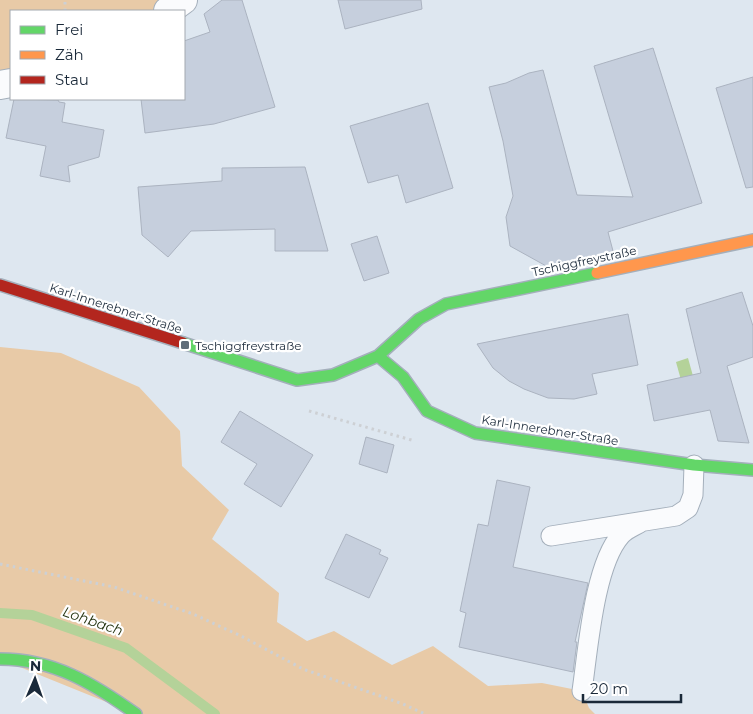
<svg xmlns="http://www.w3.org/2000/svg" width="753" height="714" font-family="Montserrat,sans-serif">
	<rect width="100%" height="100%" fill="#dee7f0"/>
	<path fill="#e8caa7" d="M0,0H183L168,11H11V83L0,85Z
		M0,347L61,353L139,387L180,431L182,466L229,510L212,539L279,593L277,622L307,641L334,631L392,665L433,646L488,686L542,683L582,691L589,708L595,714H136L0,659Z"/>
	<path fill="#b4d299" d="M688,358L701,405L689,409L676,362Z"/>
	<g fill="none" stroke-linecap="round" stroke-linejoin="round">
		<path stroke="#b4d299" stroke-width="10" d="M0,613L32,615L126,648L215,714"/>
	</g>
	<path fill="#c6cfdd" stroke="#abb3c0" d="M222,0H242L275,107L214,124L145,133L141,99H184V41L210,32L204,14Z
		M338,0H421L422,9L345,29Z
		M653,48L702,203L608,232L613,251L587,259L548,267L510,246L506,217L513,196L503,141L489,87L506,83L529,73L543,70L577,195L633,197L594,66Z
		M753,77V187L746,188L716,88Z
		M14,99L58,100L59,102L65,103L62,122L104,130L99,157L68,166L70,182L40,176L46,146L6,138Z
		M428,103L453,188L406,203L398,175L368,183L350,126Z
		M305,167L328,251H275V229L191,231L168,257L142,235L138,187L222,181V168Z
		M377,236L389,273L364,281L351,244Z
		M742,292L753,326V357L727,366L749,443L718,441L710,410L654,421L647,385L701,373L686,309Z
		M628,314L638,365L592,374L597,394L574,399L548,398L524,389L509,381L493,368L477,344Z
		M240,411L313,455L281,507L244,484L257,464L221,442Z
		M366,437L394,445L387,473L359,464Z
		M497,480L530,487L513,567L588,583L575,642H577L573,672L459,647L466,613L460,611L478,524L488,526Z
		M346,534L381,550L379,554L388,558L369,598L325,578Z"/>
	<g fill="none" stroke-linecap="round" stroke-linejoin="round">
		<defs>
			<path id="lane" d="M551,536L676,516L688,508L693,495L694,465
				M582,691C588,650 594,565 621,535C626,529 635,526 641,522"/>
			<path id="street" d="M168,11L183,0
				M0,85L11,83"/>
			<path id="fast" d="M183,343L297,380L333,375L378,356L419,319L446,304L597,273
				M378,356L403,377L427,411L475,433L694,465L753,470
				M0,659C54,659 94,684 136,714"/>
			<path id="slow" d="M597,273L753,240"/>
			<path id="jam" d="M0,285L183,343"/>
		</defs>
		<use href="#lane" stroke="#a4afbb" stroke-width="21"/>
		<use href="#street" stroke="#a4afbb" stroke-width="30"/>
		<use href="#fast" stroke="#a4afbb" stroke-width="14"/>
		<use href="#slow" stroke="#a4afbb" stroke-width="14"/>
		<use href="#jam" stroke="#a4afbb" stroke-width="14"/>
		<path stroke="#cdd0d4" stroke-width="3" stroke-dasharray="2.5 4" stroke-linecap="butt" d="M65,11V0
			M309,411L415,441
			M0,564L114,587L193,614L241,636L303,669L403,704L425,714"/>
		<use href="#lane" stroke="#fafbfd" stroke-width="19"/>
		<use href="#street" stroke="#fafbfd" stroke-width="28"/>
		<use href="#fast" stroke="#63d668" stroke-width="11"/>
		<use href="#slow" stroke="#ff974d" stroke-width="11"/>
		<use href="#jam" stroke="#b3261e" stroke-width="11"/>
	</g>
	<rect fill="#5f6c79" stroke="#fff" stroke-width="2" x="180" y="340" width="10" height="10" rx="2.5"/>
	<g text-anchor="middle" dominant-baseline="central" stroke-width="4.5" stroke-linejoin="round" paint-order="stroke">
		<g font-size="12" fill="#1a2939" stroke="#fff">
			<text transform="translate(584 261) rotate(-12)">Tschiggfreystraße</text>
			<text transform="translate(116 308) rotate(18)">Karl-Innerebner-Straße</text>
			<text transform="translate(550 430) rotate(9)">Karl-Innerebner-Straße</text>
		</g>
		<g font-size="12" fill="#1a2939" stroke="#fff" text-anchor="start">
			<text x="195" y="345">Tschiggfreystraße</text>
		</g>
		<g font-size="14" font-style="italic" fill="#243310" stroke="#fff">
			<text transform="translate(93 621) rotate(19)">Lohbach</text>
		</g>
	</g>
	<rect x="10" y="10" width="175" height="90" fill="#ffffff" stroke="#a3a9b0"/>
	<rect x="20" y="26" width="25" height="8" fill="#63d668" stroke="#a3a9b0"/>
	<text x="55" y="35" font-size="15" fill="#1a2939">Frei</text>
	<rect x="20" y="51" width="25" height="8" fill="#ff974d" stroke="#a3a9b0"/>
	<text x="55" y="60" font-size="15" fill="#1a2939">Zäh</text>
	<rect x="20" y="76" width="25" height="8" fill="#b3261e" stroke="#a3a9b0"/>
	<text x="55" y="85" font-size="15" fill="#1a2939">Stau</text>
	<g transform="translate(35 679) rotate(2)" stroke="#ffffff" stroke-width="4" paint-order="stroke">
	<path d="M0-4L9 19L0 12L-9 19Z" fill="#1a2939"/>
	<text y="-8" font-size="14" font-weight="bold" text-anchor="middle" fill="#1a2939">N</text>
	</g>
	<path d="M583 694v8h98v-8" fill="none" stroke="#1a2939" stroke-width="2.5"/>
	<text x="590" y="694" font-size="15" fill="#1a2939" stroke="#ffffff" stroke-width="4" paint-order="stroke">20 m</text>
</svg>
